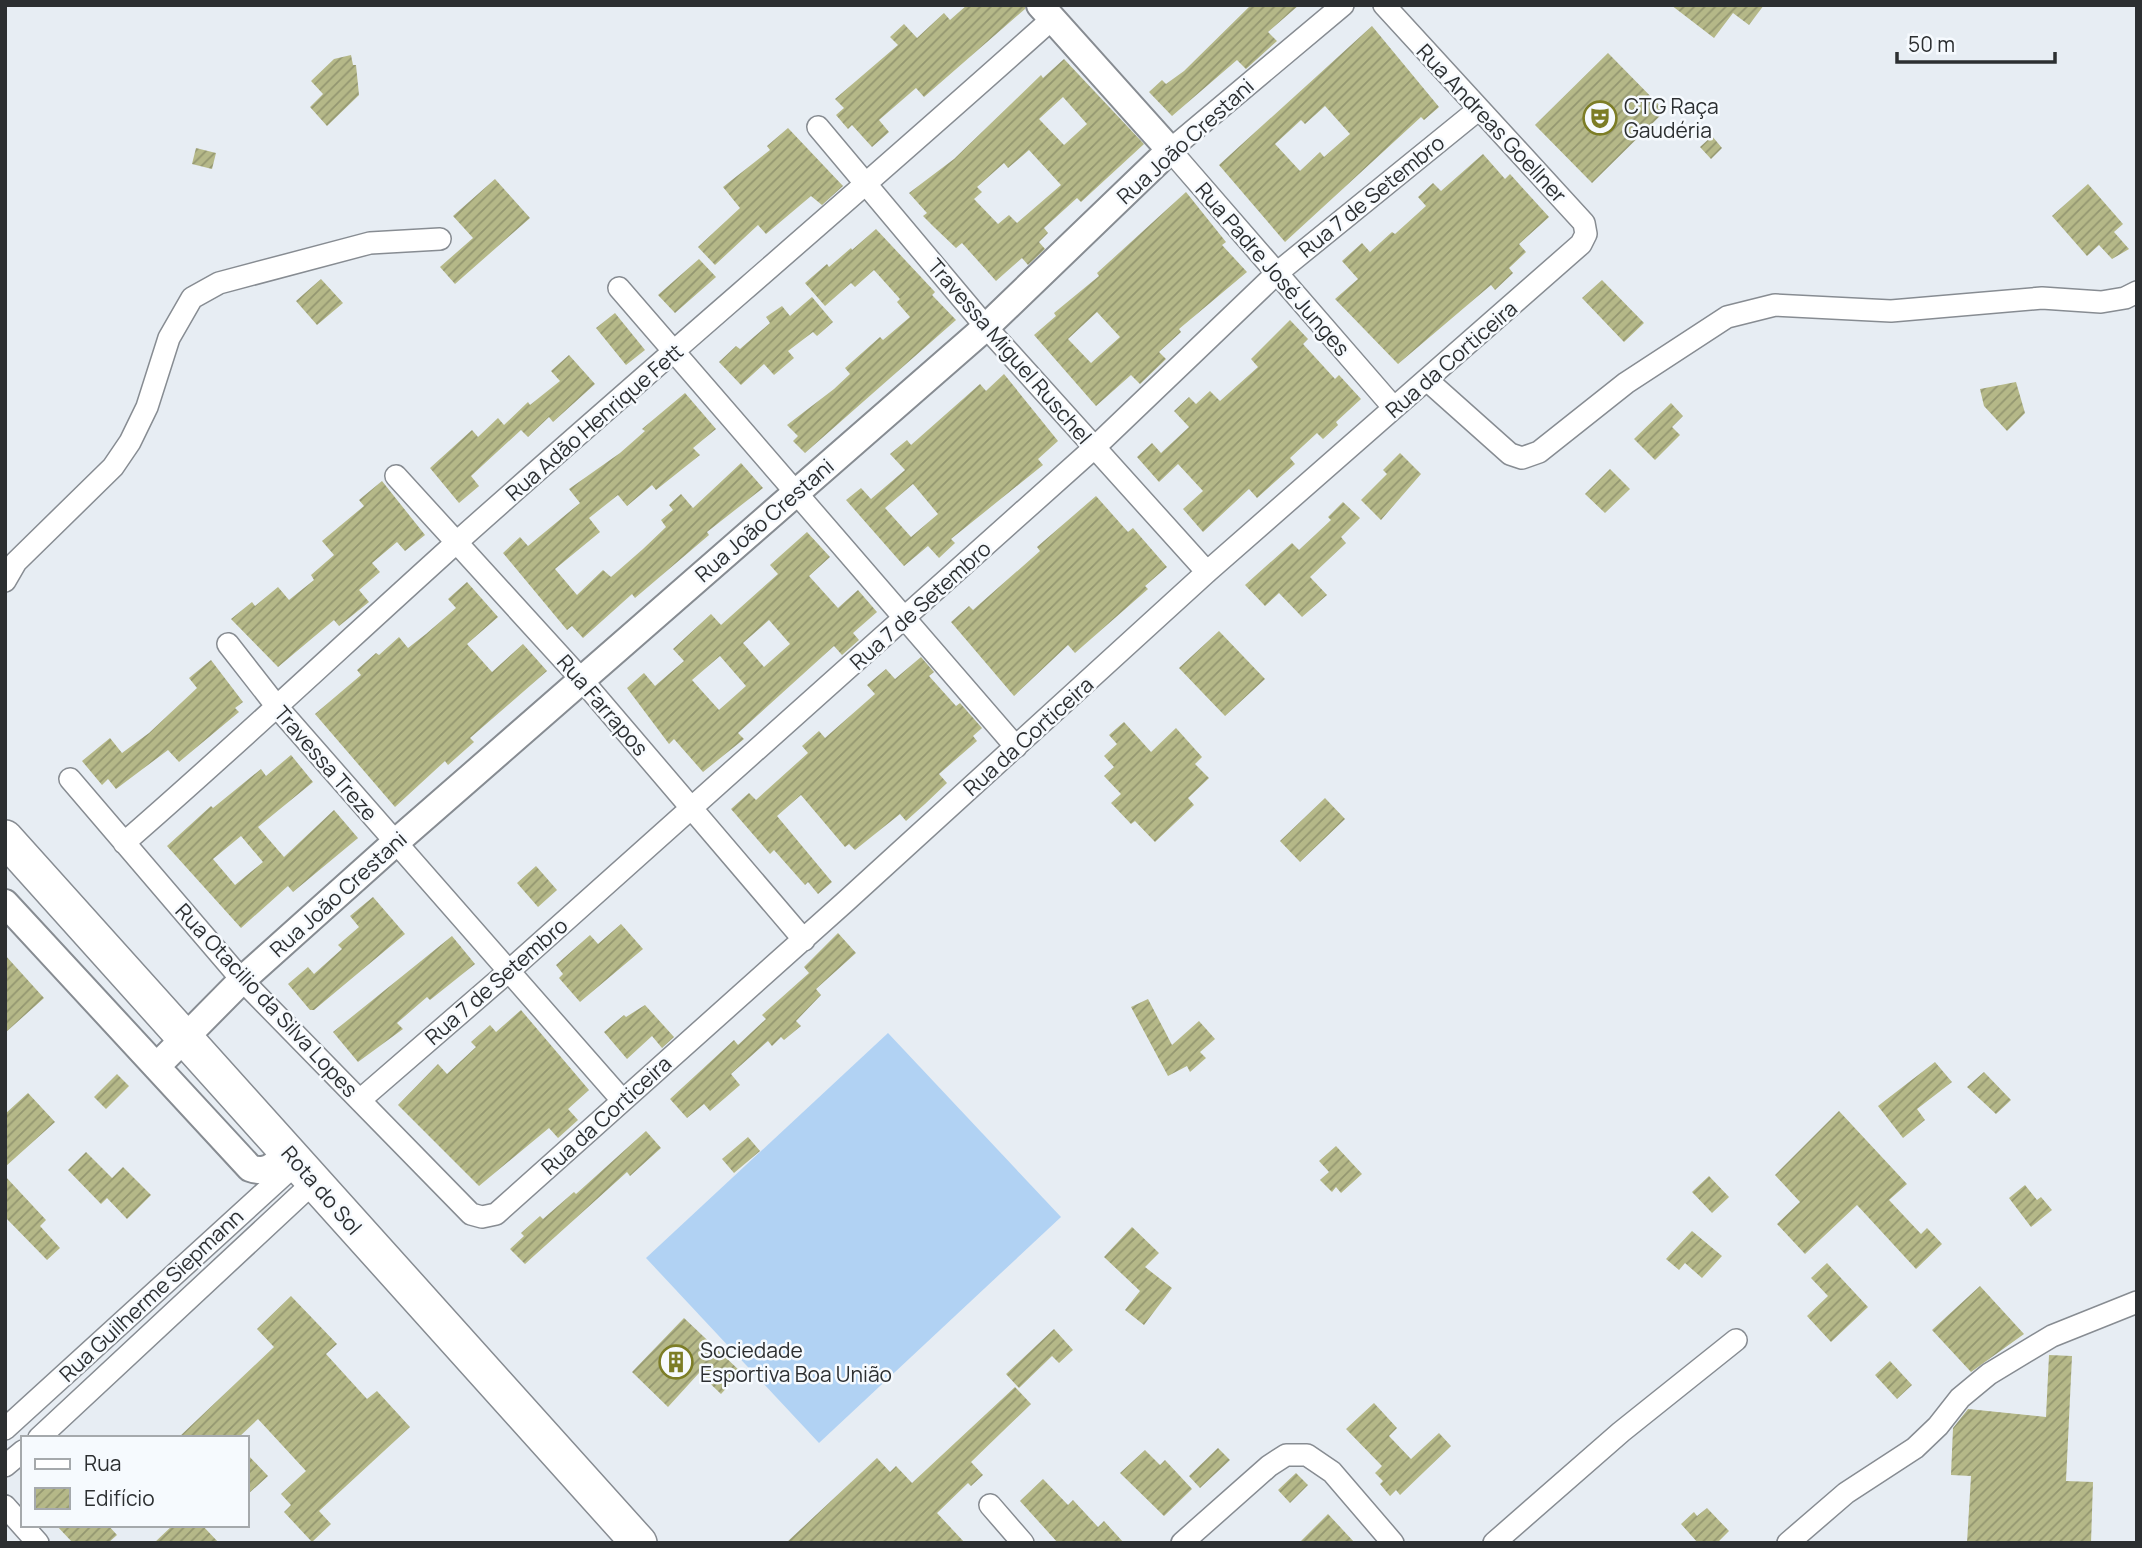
<svg xmlns="http://www.w3.org/2000/svg" width="2142" height="1548" font-family="Manrope,sans-serif">
	<defs>
		<pattern id="building-hatch" width="6" height="6" patternUnits="userSpaceOnUse" patternTransform="scale(1.75)"><rect width="6" height="6" fill="#b5b888"/><path d="M-1 1l2-2M0 6l6-6M5 7l2-2" fill="none" stroke="#939670"/></pattern>
	</defs>
	<rect width="100%" height="100%" fill="#e7edf3"/>
	<path fill="#b1d2f3" d="M888,1033L1061,1217L819,1443L646,1258Z"/>
	<path fill="url(#building-hatch)" fill-rule="evenodd" d="M967,5H1025V9L924,97L916,88L879,120L889,132L872,147L852,125L848,129L836,115L844,108L835,99L898,45L890,37L904,24L917,38L944,13L950,20Z
		M1251,5H1299L1268,32L1277,41L1246,69L1237,60L1172,116L1149,92L1162,80L1166,84L1184,71Z
		M1671,5H1764L1749,25L1733,13L1714,38Z
		M1372,26L1439,107L1424,120L1421,117L1285,242L1219,165ZM1325,106L1350,134L1324,157L1320,152L1300,171L1275,144L1301,120L1305,124Z
		M1608,53L1665,111L1592,183L1535,125Z
		M351,55L353,65H356L359,95L327,126L310,107L323,94L311,81L334,59Z
		M1064,59L1144,144L1081,202L1077,198L1044,228L1048,233L1039,242L1045,249L1028,265L1022,258L996,281L962,243L956,248L935,228L923,216L927,213L909,193L954,159L1041,75L1043,78ZM1063,97L1087,124L1064,145L1039,119ZM1029,150L1061,185L1017,223L1009,215L998,224L974,199L982,192L977,187L1004,163L1008,168Z
		M788,128L843,186L822,205L811,196L766,234L758,225L715,265L698,247L740,208L723,187L770,150L767,146Z
		M1712,136L1722,148L1711,159L1700,147Z
		M196,148L216,153L212,169L192,164Z
		M1483,154L1505,179L1510,174L1549,217L1519,244L1526,252L1509,268L1513,273L1495,290L1491,285L1398,364L1335,299L1358,279L1342,261L1362,243L1370,252L1392,232L1395,234L1426,206L1418,197L1433,183L1441,191Z
		M495,179L530,218L455,284L440,267L473,238L453,216Z
		M2088,184L2123,224L2114,232L2129,249L2112,259L2099,245L2087,256L2052,216Z
		M1186,192L1226,242L1222,245L1247,272L1179,329L1181,332L1159,352L1166,359L1140,384L1131,375L1096,406L1034,335L1056,316L1054,313L1099,276L1097,273ZM1097,312L1120,337L1091,363L1068,339Z
		M876,229L935,292L932,295L956,320L805,453L793,441L798,436L787,425L834,389L850,374L845,368L880,337L883,340L910,317L897,302L900,299L874,270L855,287L851,283L825,306L805,283L827,264L829,267L851,248L852,250Z
		M699,259L716,277L675,313L658,295Z
		M321,279L343,303L317,325L296,301Z
		M1602,280L1644,323L1624,342L1582,298Z
		M812,297L833,322L817,336L813,332L788,351L794,358L774,375L764,364L741,385L719,362L736,346L740,349L770,323L766,317L782,306L790,316Z
		M615,313L645,350L626,365L596,328Z
		M1290,320L1308,339L1303,344L1335,379L1339,375L1361,399L1336,422L1338,425L1323,439L1317,433L1290,458L1295,464L1257,498L1249,489L1203,532L1183,509L1203,491L1178,464L1159,482L1137,457L1152,443L1161,453L1189,427L1174,411L1189,397L1196,404L1210,391L1220,401L1258,367L1251,359Z
		M569,355L595,384L553,422L549,417L528,437L521,430L471,476L479,486L459,503L430,468L472,430L478,437L498,418L504,425L528,402L530,405L560,381L551,371Z
		M1004,374L1058,441L1038,459L1043,465L951,539L955,543L939,558L928,546L904,566L846,500L861,488L871,499L905,470L890,454L907,440L911,445L980,384L986,391ZM913,484L938,514L911,537L885,508Z
		M2016,382L2025,413L2007,431L1984,406L1980,389Z
		M685,393L716,429L693,448L700,455L656,490L652,485L627,506L618,495L589,518L600,532L555,569L577,595L603,570L611,577L643,549L666,527L661,520L673,510L669,505L681,494L693,508L741,463L763,488L707,532L709,535L635,598L632,594L583,638L572,626L567,630L503,553L520,537L528,546L580,503L569,489L620,453L645,431L642,429Z
		M1671,403L1683,416L1672,427L1680,435L1655,460L1634,439Z
		M1400,453L1421,474L1381,520L1361,500L1387,474L1383,470Z
		M1610,469L1630,489L1605,513L1585,494Z
		M382,481L425,535L405,551L397,542L372,563L380,572L359,590L369,602L339,626L334,620L278,667L231,619L252,602L255,606L278,587L289,600L314,580L311,575L334,555L322,541L364,506L359,500Z
		M1096,496L1128,532L1133,528L1167,567L1145,586L1148,589L1075,653L1068,645L1014,696L951,622L969,606L973,610L1040,551L1037,547Z
		M1343,502L1360,518L1341,537L1346,543L1310,577L1327,595L1302,617L1279,593L1265,606L1245,585L1292,543L1299,550L1331,520L1328,517Z
		M807,532L830,557L809,576L838,608L858,590L877,612L853,633L859,640L842,655L834,646L738,733L744,739L703,772L674,739L669,744L627,688L644,673L655,686L684,661L673,649L711,614L721,625L778,574L770,565ZM769,620L790,644L764,667L743,643ZM720,656L746,686L719,710L692,680Z
		M467,582L498,617L467,644L492,672L523,644L547,671L470,738L474,742L448,765L445,761L395,807L315,714L361,675L357,670L376,653L379,655L399,637L408,648L426,634L456,608L448,599Z
		M1219,631L1265,679L1225,716L1179,668Z
		M921,657L934,672L929,676L956,706L960,703L982,728L973,736L977,741L939,774L947,783L925,804L906,821L900,814L855,850L849,844L845,847L801,795L777,816L832,882L818,894L808,882L805,885L774,850L770,854L731,809L749,793L756,800L808,753L802,746L819,731L825,738L875,694L867,685L886,669L895,679Z
		M211,660L243,702L235,708L239,712L179,762L168,750L116,789L108,779L102,785L82,761L110,738L122,753L149,733L197,688L189,678Z
		M1124,722L1151,752L1176,728L1202,757L1195,764L1209,778L1188,798L1194,805L1155,842L1135,821L1131,824L1111,803L1121,794L1104,776L1114,767L1104,756L1117,744L1109,735Z
		M291,755L313,782L258,827L284,857L334,810L358,838L293,892L288,886L241,928L167,846L211,806L213,808L261,769L266,776ZM241,836L263,862L235,885L213,859Z
		M1325,798L1345,819L1300,862L1280,841Z
		M536,866L557,890L538,907L517,883Z
		M373,897L405,934L314,1010H310L288,984L308,967L314,974L342,949L338,945L359,927L350,916Z
		M621,924L643,949L580,1002L559,978L563,974L556,965L590,935L598,944Z
		M838,933L856,953L816,989L821,995L796,1021L801,1026L784,1040L781,1037L772,1046L768,1041L731,1074L740,1085L710,1111L704,1104L687,1118L670,1099L734,1040L738,1045L766,1019L762,1015L809,973L804,967Z
		M452,936L475,964L430,1000L427,997L397,1023L403,1029L358,1062L333,1032Z
		M5,955L44,998L5,1033Z
		M1148,999L1172,1045L1199,1021L1215,1039L1200,1052L1206,1058L1190,1072L1187,1066L1168,1076L1131,1007Z
		M645,1005L674,1037L662,1048L652,1036L627,1059L604,1032L624,1015L626,1017Z
		M521,1010L589,1090L568,1109L578,1120L558,1138L549,1128L479,1186L398,1105L438,1064L447,1074L476,1047L471,1042L490,1025L496,1032Z
		M1935,1062L1952,1082L1917,1109L1925,1120L1903,1138L1878,1106Z
		M1984,1072L2011,1100L1996,1114L1967,1087Z
		M117,1074L129,1086L106,1109L94,1097Z
		M28,1093L55,1122L5,1167V1114Z
		M1839,1111L1907,1184L1889,1200L1921,1234L1927,1228L1942,1244L1916,1269L1857,1205L1805,1254L1777,1224L1800,1202L1775,1175Z
		M646,1131L661,1148L630,1176L627,1172L525,1264L510,1249L524,1236L521,1233L540,1216L543,1219L574,1192L576,1194Z
		M748,1137L760,1151L734,1173L722,1159Z
		M1336,1146L1362,1174L1341,1193L1336,1187L1332,1192L1320,1180L1329,1172L1319,1161Z
		M86,1152L112,1178L123,1167L151,1195L127,1219L107,1198L101,1204L68,1170Z
		M5,1176L46,1220L40,1226L60,1248L47,1260L5,1217Z
		M1709,1176L1729,1197L1712,1213L1692,1192Z
		M2025,1185L2037,1200L2041,1197L2052,1210L2031,1227L2009,1198Z
		M1132,1227L1159,1253L1145,1267L1172,1288L1144,1325L1125,1310L1140,1291L1104,1257Z
		M1692,1231L1722,1256L1702,1278L1685,1263L1679,1270L1666,1259Z
		M1827,1263L1868,1307L1831,1342L1807,1316L1828,1296L1811,1278Z
		M1980,1286L2024,1334L1971,1372L1932,1330Z
		M291,1296L337,1344L326,1354L367,1399L377,1391L410,1427L319,1511L331,1524L312,1542L284,1512L291,1505L281,1494L306,1471L258,1419L238,1438H178L274,1347L257,1329Z
		M684,1318L741,1372L721,1394L699,1373L668,1407L632,1372Z
		M1054,1329L1073,1350L1059,1363L1052,1356L1019,1388L1006,1374Z
		M2049,1355L2072,1356L2066,1481L2093,1482L2091,1543H1967L1971,1476L1951,1475L1953,1428L1968,1409L2046,1417Z
		M1890,1361L1912,1385L1897,1399L1875,1375Z
		M1015,1387L1031,1404L971,1462L983,1475L971,1486L968,1483L937,1513L965,1543H786L877,1458L890,1472L896,1466L912,1483Z
		M1374,1403L1397,1428L1389,1436L1411,1459L1439,1433L1451,1446L1400,1495L1396,1490L1390,1496L1380,1484L1383,1481L1375,1473L1382,1466L1346,1429Z
		M1218,1448L1230,1460L1200,1488L1189,1476Z
		M1145,1450L1160,1465L1165,1460L1192,1489L1164,1516L1120,1473Z
		M247,1454L268,1476L247,1495Z
		M1296,1473L1308,1485L1290,1503L1278,1490Z
		M1043,1479L1068,1505L1073,1500L1098,1527L1104,1521L1124,1543H1058L1020,1501Z
		M1707,1508L1729,1531L1717,1543H1698L1681,1524L1694,1512L1697,1516Z
		M1328,1514L1355,1543H1299Z
		M56,1525H108L117,1535L108,1543H73Z
		M173,1525H202L219,1543H154Z"/>
	<g fill="none" stroke-linecap="round" stroke-linejoin="round">
		<defs>
			<path id="minor" d="M1343,5L1170,150L1394,408
				M818,127L986,327L1207,572
				M619,288L1016,747
				M1427,380L1510,454L1522,458L1539,452L1626,383L1727,317L1775,305L1891,311L2042,298L2101,302L2125,298L2137,292
				M396,476L582,680L804,940
				M5,581L16,562L113,467L130,442L147,407L169,338L192,298L219,283L370,243L440,239
				M228,644L278,708L622,1100
				M70,779L242,980L471,1214L482,1217L496,1214L845,902L1207,572L1581,244L1586,234L1584,223L1384,5
				M124,843C237,745 346,642 457,542C654,366 856,195 1052,19
				M360,1100L509,971L1094,448L1277,273L1479,109
				M5,1429L298,1162
				M39,1438L314,1182
				M5,1466L23,1451
				M990,1505L1023,1543
				M5,1506L38,1543
				M1182,1543L1269,1466L1286,1455H1307L1332,1472L1393,1543
				M1494,1543L1621,1432L1736,1340
				M1788,1543L1846,1493L1915,1448L1938,1426L1960,1398L1989,1374L2052,1336L2137,1302"/>
			<path id="tertiary" d="M5,903L250,1168C269,1175 276,1163 288,1151
				M157,1066L242,980L396,842L986,327L1170,150L1040,5"/>
			<path id="trunk" d="M5,838L639,1543"/>
		</defs>
		<use href="#minor" stroke="#878c92" stroke-width="24"/>
		<use href="#tertiary" stroke="#878c92" stroke-width="30"/>
		<use href="#trunk" stroke="#878c92" stroke-width="38"/>
		<use href="#minor" stroke="#fff" stroke-width="21"/>
		<use href="#tertiary" stroke="#fff" stroke-width="26"/>
		<use href="#trunk" stroke="#fff" stroke-width="35"/>
	</g>
	<defs>
		<symbol id="theatre-ring" viewBox="-11 -11 22 22"><circle r="9.5" fill="#f6fafe" stroke="#7c7d26" stroke-width="1.5"/><path d="M-5-5.5Q0-4 5-5.5V0Q5 5 0 6Q-5 5-5 0ZM-3.3-2.5H-1v1.5H-3.3ZM1-2.5H3.3v1.5H1ZM-2.8 1Q0 5.5 2.8 1Z" fill="#7c7d26"/></symbol>
		<symbol id="building-ring" viewBox="-11 -11 22 22"><circle r="9.5" fill="#f6fafe" stroke="#7c7d26" stroke-width="1.5"/><path d="M-4-6H4V6H1V3H-1V6H-4ZM-2.5-4.3h1.7v1.8h-1.7ZM.8-4.3h1.7v1.8H.8ZM-2.5-1h1.7V.8h-1.7ZM.8-1h1.7V.8H.8Z" fill="#7c7d26"/></symbol>
	</defs>
	<g fill-rule="evenodd">
		<use href="#theatre-ring" x="1581" y="99" width="38" height="38"/>
		<use href="#building-ring" x="657" y="1343" width="38" height="38"/>
	</g>
	<g text-anchor="middle" dominant-baseline="central" stroke-width="5" stroke-linejoin="round" paint-order="stroke">
		<g font-size="21" fill="#2c2f31" stroke="#f6fafe" text-anchor="start">
			<text x="1624" y="106">CTG Raça<tspan x="1624" dy="24">Gaudéria</tspan></text>
			<text x="700" y="1350">Sociedade<tspan x="700" dy="24">Esportiva Boa União</tspan></text>
		</g>
		<g font-size="21" fill="#2c2f31" stroke="#f6fafe">
			<text transform="translate(1492 123) rotate(47)">Rua Andreas Goellner</text>
			<text transform="translate(1185 141) rotate(-42)">Rua João Crestani</text>
			<text transform="translate(1371 196) rotate(-39)">Rua 7 de Setembro</text>
			<text transform="translate(1273 269) rotate(49)">Rua Padre José Junges</text>
			<text transform="translate(1010 351) rotate(49)">Travessa Miguel Ruschel</text>
			<text transform="translate(1451 359) rotate(-41)">Rua da Corticeira</text>
			<text transform="translate(594 422) rotate(-41)">Rua Adão Henrique Fett</text>
			<text transform="translate(764 520) rotate(-41)">Rua João Crestani</text>
			<text transform="translate(920 605) rotate(-42)">Rua 7 de Setembro</text>
			<text transform="translate(603 705) rotate(49)">Rua Farrapos</text>
			<text transform="translate(1028 736) rotate(-42)">Rua da Corticeira</text>
			<text transform="translate(326 763) rotate(49)">Travessa Treze</text>
			<text transform="translate(338 894) rotate(-42)">Rua João Crestani</text>
			<text transform="translate(496 981) rotate(-41)">Rua 7 de Setembro</text>
			<text transform="translate(267 1000) rotate(47)">Rua Otacilio da Silva Lopes</text>
			<text transform="translate(606 1115) rotate(-42)">Rua da Corticeira</text>
			<text transform="translate(322 1190) rotate(49)">Rota do Sol</text>
			<text transform="translate(151 1295) rotate(-43)">Rua Guilherme Siepmann</text>
		</g>
	</g>
	<rect width="2142" height="1548" fill="none" stroke="#2c2f31" stroke-width="14"/>
	<rect x="21" y="1436" width="228" height="91" fill="#f6fafe" stroke="#a5a9ac" stroke-width="2"/>
	<rect x="35" y="1459" width="35" height="10" fill="#ffffff" stroke="#a5a9ac" stroke-width="2"/>
	<text x="84" y="1471" font-size="21" fill="#2c2f31">Rua</text>
	<rect x="35" y="1488" width="35" height="21" fill="url(#building-hatch)" stroke="#a5a9ac" stroke-width="2"/>
	<text x="84" y="1506" font-size="21" fill="#2c2f31">Edifício</text>
	<path d="M1897 52v10h158v-10" fill="none" stroke="#2c2f31" stroke-width="3.5"/>
	<text x="1908" y="52" font-size="21" fill="#2c2f31" stroke="#f6fafe" stroke-width="5" paint-order="stroke">50 m</text>
</svg>
